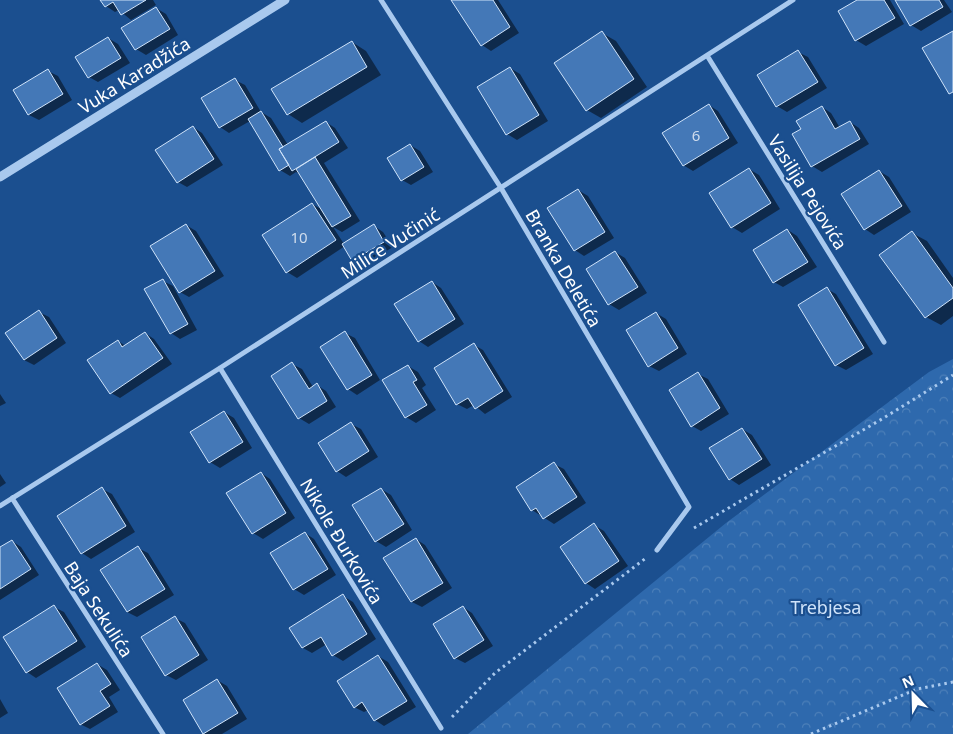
<svg xmlns="http://www.w3.org/2000/svg" width="953" height="734" font-family="'Noto Sans',sans-serif">
	<defs>
		<pattern id="forest-crowns" width="20" height="18" patternUnits="userSpaceOnUse" patternTransform="scale(1.25)"><rect width="20" height="18" fill="#2e69ad"/><path d="M2 6a3 3 0 1 1 6 0M12 15a3 3 0 1 1 6 0" fill="none" stroke="#4d80b9"/></pattern>
	</defs>
	<rect width="100%" height="100%" fill="#1b4f8f"/>
	<path fill="url(#forest-crowns)" d="M953,359V734H468L726,523L929,372Z"/>
	<path fill="#0007" d="M102,0H153L156,5L131,20L119,10L115,12L106,6Z
		M453,0H498L519,33L491,51L482,45Z
		M860,0H890L904,24L866,46L856,40L839,12Z
		M896,0H944L952,12L921,31L911,25Z
		M156,8L166,14L178,35L146,55L136,49L123,28Z
		M602,33L616,41L647,87L601,118L587,110Z
		M108,38L118,44L130,63L98,82L89,77Z
		M352,42L366,51L381,75L302,123L288,114Z
		M798,52L808,57L827,88L787,112L777,106L759,76Z
		M510,68L520,74L548,121L517,140L507,134L478,87Z
		M48,71L58,76L72,100L39,120L29,115L15,91Z
		M235,80L245,85L261,112L271,118L288,145L326,122L335,128L348,148L324,163L360,221L342,232L333,227L344,244L374,226L383,232L393,247L363,265L353,260L345,246L297,278L287,272L312,204L323,210L300,174L296,172L290,176L280,170L250,121L229,133L220,127Z
		M709,105L718,111L738,143L693,171L683,165Z
		M822,107L831,113L840,128L850,122L859,128L869,144L822,172L812,166L803,129Z
		M193,127L202,133L223,165L187,187L178,182Z
		M410,145L420,151L433,172L411,185L402,180Z
		M749,169L759,175L780,209L742,233L732,227Z
		M879,171L889,177L911,212L874,235L865,229Z
		M578,190L588,196L614,238L584,256L575,250Z
		M186,225L196,231L224,276L189,297L180,292Z
		M788,230L797,236L817,267L783,287L774,282Z
		M912,233L927,241L953,278V316L941,325L926,317Z
		M615,252L625,258L647,293L619,310L609,304Z
		M163,281L173,286L197,330L180,339L171,333Z
		M432,282L441,288L464,324L428,347L419,341Z
		M827,289L836,294L873,354L846,370L836,365Z
		M39,312L49,317L66,343L34,365L24,360Z
		M656,313L666,319L687,354L659,371L649,366Z
		M145,333L154,339L172,364L120,398L111,393L118,341L126,346Z
		M345,333L355,338L380,380L357,395L348,389Z
		M474,345L483,350L512,397L485,414L474,405L467,409L457,404Z
		M292,364L302,369L313,387L317,385L326,391L336,407L309,424L299,418Z
		M408,366L418,372L426,385L422,388L436,410L416,423L406,417Z
		M698,374L708,379L729,414L701,431L692,426Z
		M0,394L6,403L0,406Z
		M224,412L234,418L252,448L220,468L210,462L191,432Z
		M351,424L361,429L378,457L346,477L337,471Z
		M742,429L752,435L771,465L739,485L730,479Z
		M554,464L564,469L586,503L554,524L532,510Z
		M261,473L270,479L295,518L263,539L253,533Z
		M0,474L6,483L0,487Z
		M102,489L112,494L135,532L91,559L82,553Z
		M381,489L391,495L412,530L386,547L376,541Z
		M594,525L604,531L628,566L595,589L586,583Z
		M305,533L314,539L336,575L304,595L294,589L272,554Z
		M416,539L425,545L452,588L422,607L412,602L385,558Z
		M12,541L21,547L39,575L0,600V548Z
		M138,548L148,553L174,595L137,617L127,612Z
		M343,596L353,602L376,639L343,661L333,655L327,644L312,653L303,648Z
		M54,607L64,612L86,647L36,678L27,672Z
		M463,607L472,613L493,646L465,663L455,658Z
		M175,618L185,623L208,660L176,680L166,675Z
		M378,656L388,662L416,707L384,726L375,720L368,710L364,712L354,707Z
		M97,664L107,670L120,690L109,697L118,712L90,729L80,724Z
		M217,680L227,686L247,719L222,734H205L184,701Z
		M0,699L8,713L0,718Z"/>
	<path fill="#4478b7" stroke="#cfe3fa" d="M100,0H146L121,15L113,2L105,7Z
		M451,0H493L510,27L481,46Z
		M857,0H884L895,18L855,41L838,11Z
		M895,0H939L943,7L910,26Z
		M156,7L170,29L135,50L121,28Z
		M602,31L634,79L586,111L554,63Z
		M953,31V92L949,94L922,48Z
		M108,37L121,58L88,78L75,57Z
		M352,41L367,67L287,115L271,89Z
		M798,50L818,82L776,107L757,75Z
		M510,67L539,115L506,135L477,87Z
		M48,69L63,94L28,115L13,90Z
		M235,78L253,108L219,128L201,98Z
		M709,104L729,138L683,166L662,133Z
		M822,106L835,129L850,121L860,139L811,167L792,134L801,129L796,121Z
		M261,111L283,147L279,149L289,165L279,171L248,119Z
		M326,121L339,142L292,171L279,149Z
		M193,126L214,159L177,183L155,150Z
		M410,144L424,167L401,181L387,158Z
		M315,157L351,216L332,227L296,169Z
		M749,168L771,203L731,228L709,193Z
		M879,170L902,206L864,230L841,194Z
		M578,189L605,232L574,251L547,208Z
		M312,203L336,240L286,273L262,235Z
		M186,224L215,271L179,293L150,246Z
		M374,224L384,242L352,261L342,244Z
		M787,229L808,262L773,283L753,250Z
		M912,231L953,288V298L925,318L879,255Z
		M615,251L638,287L608,305L586,269Z
		M163,279L188,324L170,334L144,289Z
		M432,281L455,319L418,342L394,304Z
		M827,287L864,348L835,366L798,305Z
		M39,310L57,338L24,360L5,333Z
		M656,312L678,348L648,367L626,330Z
		M345,331L372,375L347,390L320,347Z
		M145,332L163,358L110,394L87,360L118,340L122,347Z
		M474,343L503,391L475,409L468,398L456,405L434,368Z
		M292,362L309,389L317,383L327,401L298,419L271,376Z
		M408,365L417,380L413,382L427,405L405,418L382,380Z
		M698,372L720,408L691,427L669,390Z
		M224,411L243,442L209,463L190,432Z
		M351,422L369,451L336,472L318,443Z
		M742,428L762,459L729,480L709,448Z
		M554,462L577,497L543,519L536,508L531,511L516,487Z
		M261,472L286,513L252,534L226,493Z
		M102,487L126,526L81,554L57,516Z
		M381,488L404,524L375,542L352,505Z
		M594,523L619,561L585,584L560,547Z
		M305,532L328,569L293,590L270,553Z
		M416,538L443,583L411,602L383,558Z
		M12,540L31,569L0,589V547Z
		M138,546L165,589L127,612L100,570Z
		M343,594L367,634L332,656L321,637L302,648L289,628Z
		M54,605L77,641L26,673L3,637Z
		M463,606L484,640L454,659L433,624Z
		M175,616L199,655L165,676L141,637Z
		M378,655L407,701L374,721L362,702L354,708L337,681Z
		M97,663L111,684L100,691L110,706L80,725L57,688Z
		M217,679L238,713L203,734L183,700Z"/>
	<g fill="none" stroke-linecap="round" stroke-linejoin="round">
		<path stroke="#a9c9ee" stroke-width="3" stroke-dasharray="2.5 4" stroke-linecap="butt" d="M694,528L882,419L953,375
			M452,717L495,673L646,558
			M811,734L917,689L953,682"/>
		<path stroke="#a9c9ee" stroke-width="5" d="M381,0L501,188L689,507L657,550
			M708,57L884,342
			M220,368L441,728
			M12,498L163,734
			M0,506L220,368L793,0"/>
		<path stroke="#a9c9ee" stroke-width="9" d="M0,177L285,0"/>
	</g>
	<g text-anchor="middle" dominant-baseline="central" stroke-width="4.5" stroke-linejoin="round" paint-order="stroke">
		<g font-size="15" fill="#d0dded">
			<text x="696" y="135">6</text>
			<text x="299" y="237">10</text>
		</g>
		<g font-size="18" fill="#fff" stroke="#1b4f8f">
			<text transform="translate(134 75) rotate(-32)">Vuka Karadžića</text>
			<text transform="translate(808 192) rotate(58)">Vasilija Pejovića</text>
			<text transform="translate(390 243) rotate(-33)">Milice Vučinić</text>
			<text transform="translate(564 268) rotate(60)">Branka Deletića</text>
			<text transform="translate(342 541) rotate(59)">Nikole Đurkovića</text>
			<text transform="translate(99 609) rotate(57)">Baja Sekulića</text>
		</g>
		<g font-size="18" fill="#cfe3fa" stroke="#1b4f8f">
			<text x="826" y="607">Trebjesa</text>
		</g>
	</g>
	<g transform="translate(913 694) rotate(337)" stroke="#1b4f8f" stroke-width="4" paint-order="stroke">
	<path d="M0-4L9 19L0 12L-9 19Z" fill="#ffffff"/>
	<text y="-8" font-size="14" font-weight="bold" text-anchor="middle" fill="#ffffff">N</text>
	</g>
</svg>
